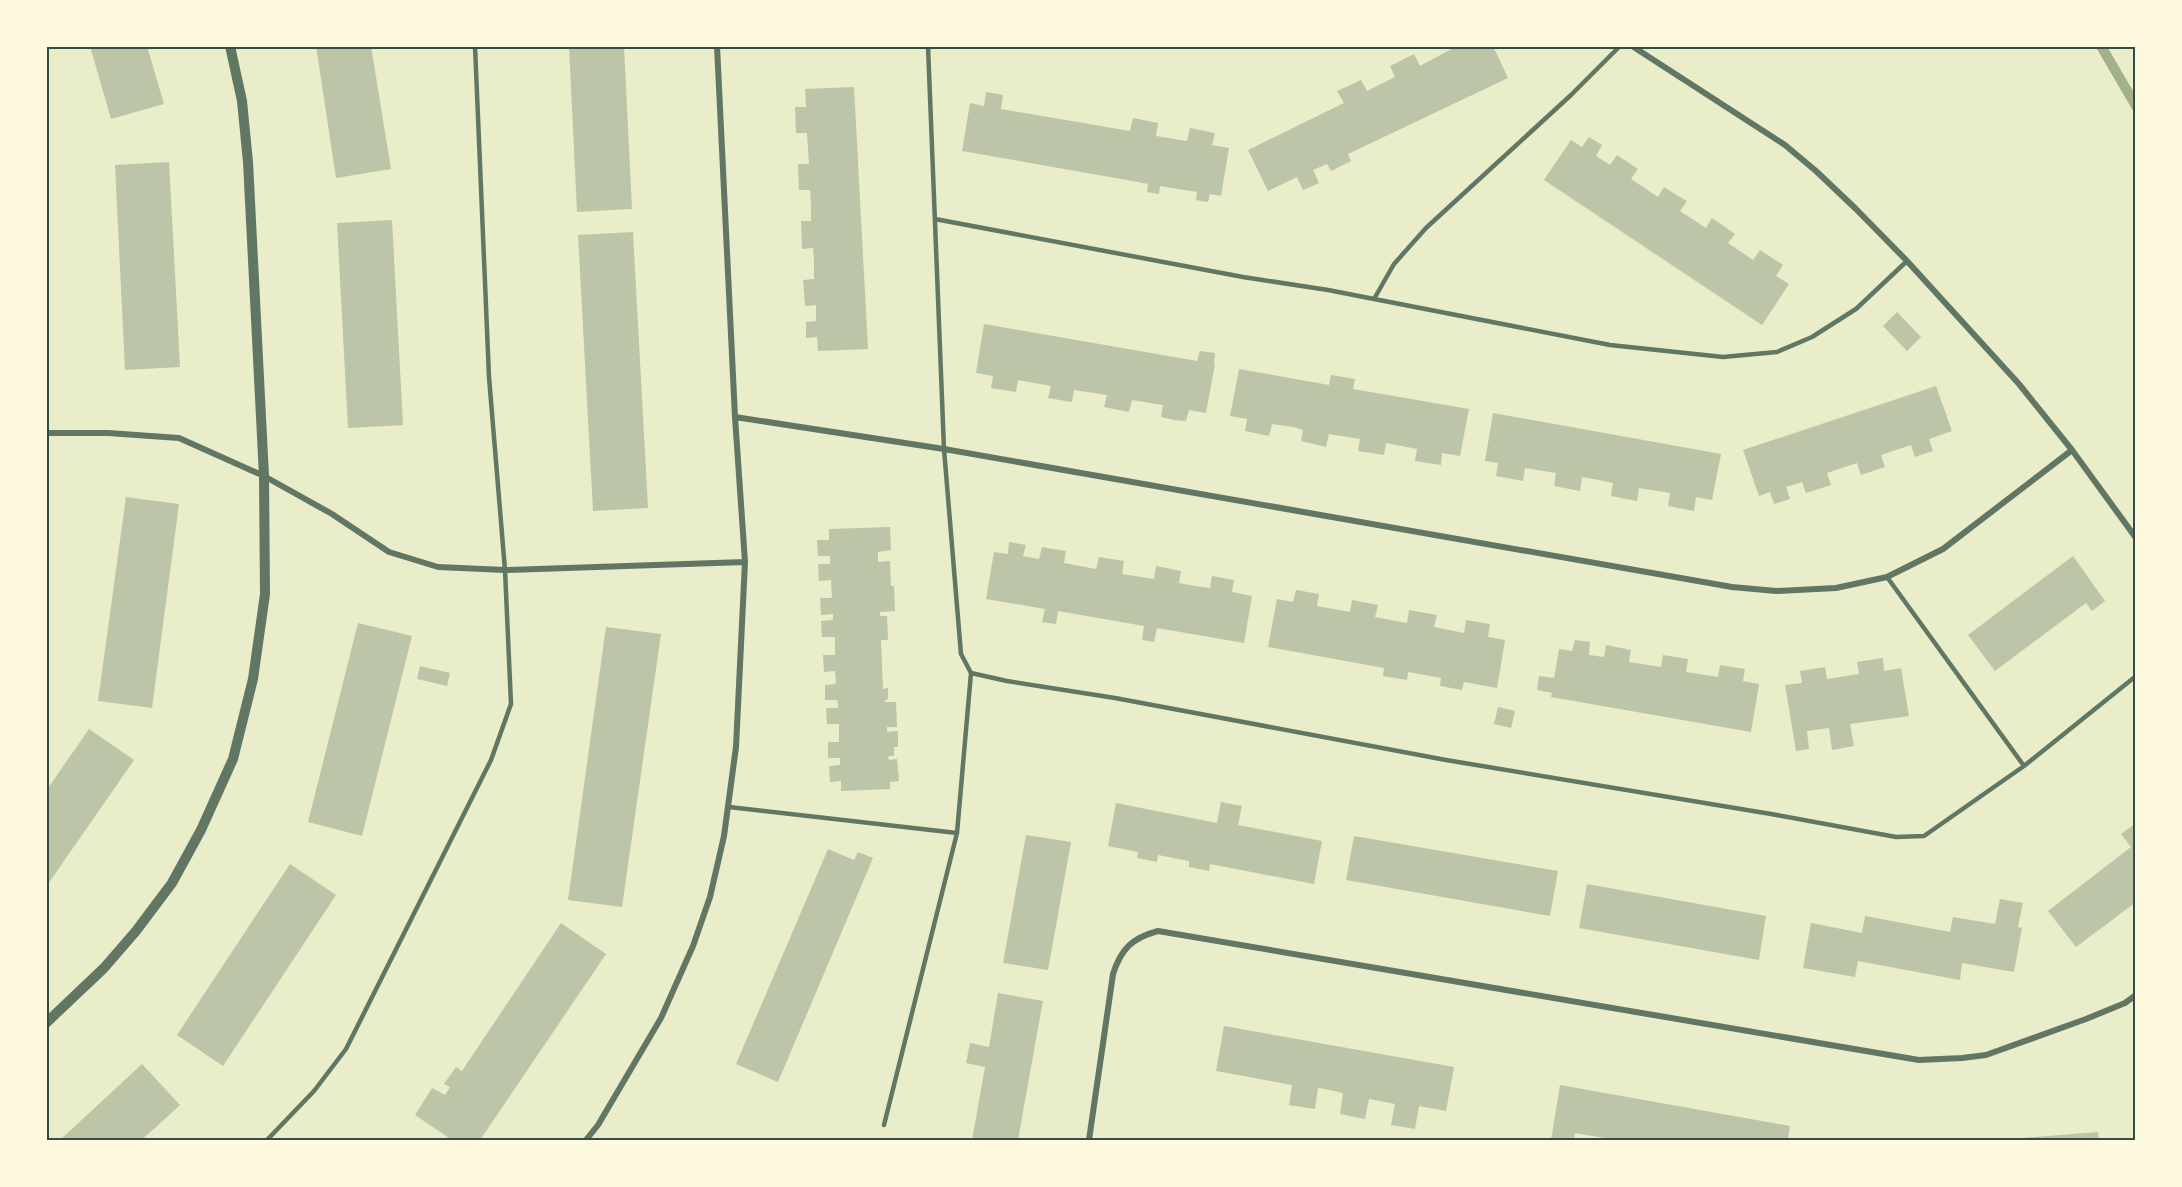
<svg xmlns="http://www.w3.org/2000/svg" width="2182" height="1187" font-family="'DM Sans',sans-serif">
	<rect width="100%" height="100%" fill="#e9edc9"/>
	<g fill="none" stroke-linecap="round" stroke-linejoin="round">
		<path stroke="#a3b18a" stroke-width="10" d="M2101,46L2136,106"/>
	</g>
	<path fill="#bcc5a7" d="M90,46H147L164,104L111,119Z
		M316,46H371L391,169L336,178Z
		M569,46H624L632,209L577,212Z
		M1457,46H1493L1508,78L1348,154L1351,161L1331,171L1327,164L1313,170L1319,183L1303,190L1297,177L1268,191L1248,150L1344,103L1337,91L1361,80L1367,91L1395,77L1390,66L1414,54L1420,66Z
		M854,87L868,349L818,351L817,337L806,338V322L816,321V305L805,306L803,280L814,279V262L813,248L802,249L801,221H811V205L810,190H799L798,164H809L807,133H796L795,107H806L805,89Z
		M986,92L1003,95L1001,109L1130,131L1133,118L1158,123L1156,136L1187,141L1190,128L1215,133L1212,145L1229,148L1221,196L1210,194L1208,202L1196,200L1197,192L1160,186L1159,194L1147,192L1148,184L1138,182L962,151L970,103L984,106Z
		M1589,137L1602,145L1596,156L1610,165L1617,155L1638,169L1631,179L1658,197L1664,187L1675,194L1687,201L1680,211L1706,228L1712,218L1735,234L1728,243L1753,260L1760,250L1783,265L1776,276L1789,284L1762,325L1544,180L1571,140L1582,147Z
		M169,162L180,367L125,370L115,165Z
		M392,220L403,425L348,428L337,223Z
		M633,232L648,508L593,511L578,235Z
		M1897,312L1921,337L1907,351L1883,326Z
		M984,324L1197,361L1200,351L1215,353L1214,364H1215L1206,413L1189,410L1186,421L1174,420L1161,417L1163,405L1132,400L1129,412L1104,407L1107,395L1074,390L1072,402L1048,398L1051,386L1018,380L1016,392L991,388L993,376L976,373Z
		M1239,369L1329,385L1331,375L1355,379L1353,389L1469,409L1460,456L1442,453L1441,465L1415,461L1417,449L1386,443L1384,455L1358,451L1360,439L1329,434L1326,447L1301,441L1303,430L1293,427L1272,424L1269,436L1245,431L1247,419L1230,416Z
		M1936,386L1952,431L1929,439L1933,451L1915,457L1911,445L1881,455L1885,467L1861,475L1857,463L1827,473L1831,485L1806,493L1802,482L1786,487L1790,499L1774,504L1770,492L1759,496L1743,450Z
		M1493,413L1721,454L1712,500L1696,497L1694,511L1668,506L1670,493L1639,488L1637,501L1611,496L1613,483L1599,480L1582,477L1580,491L1554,486L1556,473L1525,468L1523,481L1496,476L1498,463L1485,461Z
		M126,497L179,504L152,708L98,701Z
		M890,527L891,550L878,552V562L890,561L891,586H894L895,611L880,612V615L881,616H887L888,640H881L883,689L888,688V699L885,700V702H896L897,727H887V732L898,731V747H894V756H888L889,760L897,759L899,781L890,782V789L841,791V781L830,782L829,766L840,765V758H828V742H839V724H827L826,708H838V703L837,700H825V685L836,684L835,671L824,672L823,655H835V637H822L821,621L833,620V614L821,615L820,598H832L831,580L819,581L818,564H830V556H818L817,540H829V529Z
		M1009,542L1026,545L1023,556L1039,559L1042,547L1053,549L1066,551L1064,563L1096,569L1099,557L1124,561L1122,574L1154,579L1156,566L1181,571L1179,583L1195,586L1210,588L1212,576L1234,580L1232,592L1252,596L1244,643L1157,628L1154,642L1142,640L1144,626L1058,611L1056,624L1042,622L1045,609L986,599L994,552L1008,554Z
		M2073,556L2105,601L2092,611L2086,603L1995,671L1968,635Z
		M1296,590L1319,594L1317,606L1350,612L1352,600L1378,605L1375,617L1407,623L1409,610L1437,615L1434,627L1464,633L1466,620L1490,624L1488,637L1505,640L1497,688L1464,682L1462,690L1440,686L1441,678L1408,672L1407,680L1383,676L1384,668L1268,647L1277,599L1293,602Z
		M358,623L412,636L362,836L308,822Z
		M606,627L661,634L622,907L568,900Z
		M1575,640L1590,642L1589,655L1604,657L1606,645L1631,650L1629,662L1661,667L1663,655L1688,659L1686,672L1718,677L1720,665L1745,669L1743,681L1759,684L1751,732L1551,697L1552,693L1537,690L1539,676L1554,678L1559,649L1572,651Z
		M1883,658L1884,671L1901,668L1909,716L1850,724L1854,746L1832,750L1829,728L1807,731L1809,749L1796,751L1785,685L1802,683L1800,671L1825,667L1827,679L1859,674L1857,662Z
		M420,666L450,673L447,686L417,679Z
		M1498,707L1515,711L1511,728L1494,724Z
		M89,729L134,760L46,887V791Z
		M1221,802L1242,806L1238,825L1322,841L1314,884L1210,864L1209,871L1189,867V861L1158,855L1157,862L1137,858L1138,852L1108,846L1116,803L1217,823Z
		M2136,823V902L2076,947L2048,911L2131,847L2121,834Z
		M1026,835L1071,842L1048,970L1003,963Z
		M1354,836L1558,871L1550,916L1346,880Z
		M828,849L854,860L858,852L873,858L778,1082L736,1064Z
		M290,864L336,895L223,1066L177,1035Z
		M1587,884L1766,916L1759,960L1579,928Z
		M2000,899L2023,903L2018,927L2022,928L2014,972L1962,963L1960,980L1858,961L1855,977L1803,968L1811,923L1862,933L1865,916L1950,932L1953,917L1995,924Z
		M561,923L606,954L480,1140H452L415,1115L432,1088L445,1095L450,1087L444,1084L456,1067L462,1071Z
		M998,993L1043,1001L1038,1028L1018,1140H972L985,1067L966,1063L970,1043L989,1047Z
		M1224,1026L1454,1067L1446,1111L1419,1106L1415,1129L1391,1125L1395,1104L1369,1099L1365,1119L1340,1114L1343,1093L1320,1088H1318L1315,1109L1289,1105L1292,1085L1216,1071Z
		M142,1064L180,1105L155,1128L141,1140H60Z
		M1560,1085L1790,1126L1788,1140H1616L1575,1133L1574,1140H1551Z
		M2098,1132L2099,1140H2008V1139Z"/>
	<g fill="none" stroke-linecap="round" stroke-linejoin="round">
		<path stroke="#617663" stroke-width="4.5" d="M928,46L944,449L961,654L971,673L1007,681L1115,698L1446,760L1771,814L1896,837L1924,836L2024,766L2136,676
			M935,219L1243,277L1328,290L1610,345L1723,357L1777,352L1812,337L1856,309L1907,261
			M1374,299L1394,264L1426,228L1571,95L1620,46
			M1887,577L2024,766
			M729,807L957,833L971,673
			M884,1125L957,833
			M267,1140L314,1091L346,1049L491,760L511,704L505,570L489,377L475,46"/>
		<path stroke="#617663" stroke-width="6" d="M1632,46L1785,145L1816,171L1856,209L1907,261L2019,384L2072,450L2136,538
			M735,417L944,449L1732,587L1776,591L1836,588L1887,577L1943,549L2072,450
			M46,433H108L179,438L264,476L332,514L389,552L438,567L505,570L745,562
			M586,1140L598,1125L661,1018L693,946L710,897L724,836L736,747L745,562L735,417L717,46
			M1089,1140L1113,974C1121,949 1132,938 1158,931L1919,1060L1962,1058L1986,1055L2086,1019L2125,1003L2136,995"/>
		<path stroke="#617663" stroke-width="10" d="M46,1023L104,968L136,931L172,883L201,830L233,759L253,679L265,594L264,476L248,162L242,101L230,46"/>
	</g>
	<rect width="2182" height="1187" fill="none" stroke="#fefae0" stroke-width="96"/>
	<rect x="48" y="48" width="2086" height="1091" fill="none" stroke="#344e41" stroke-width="2"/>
</svg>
